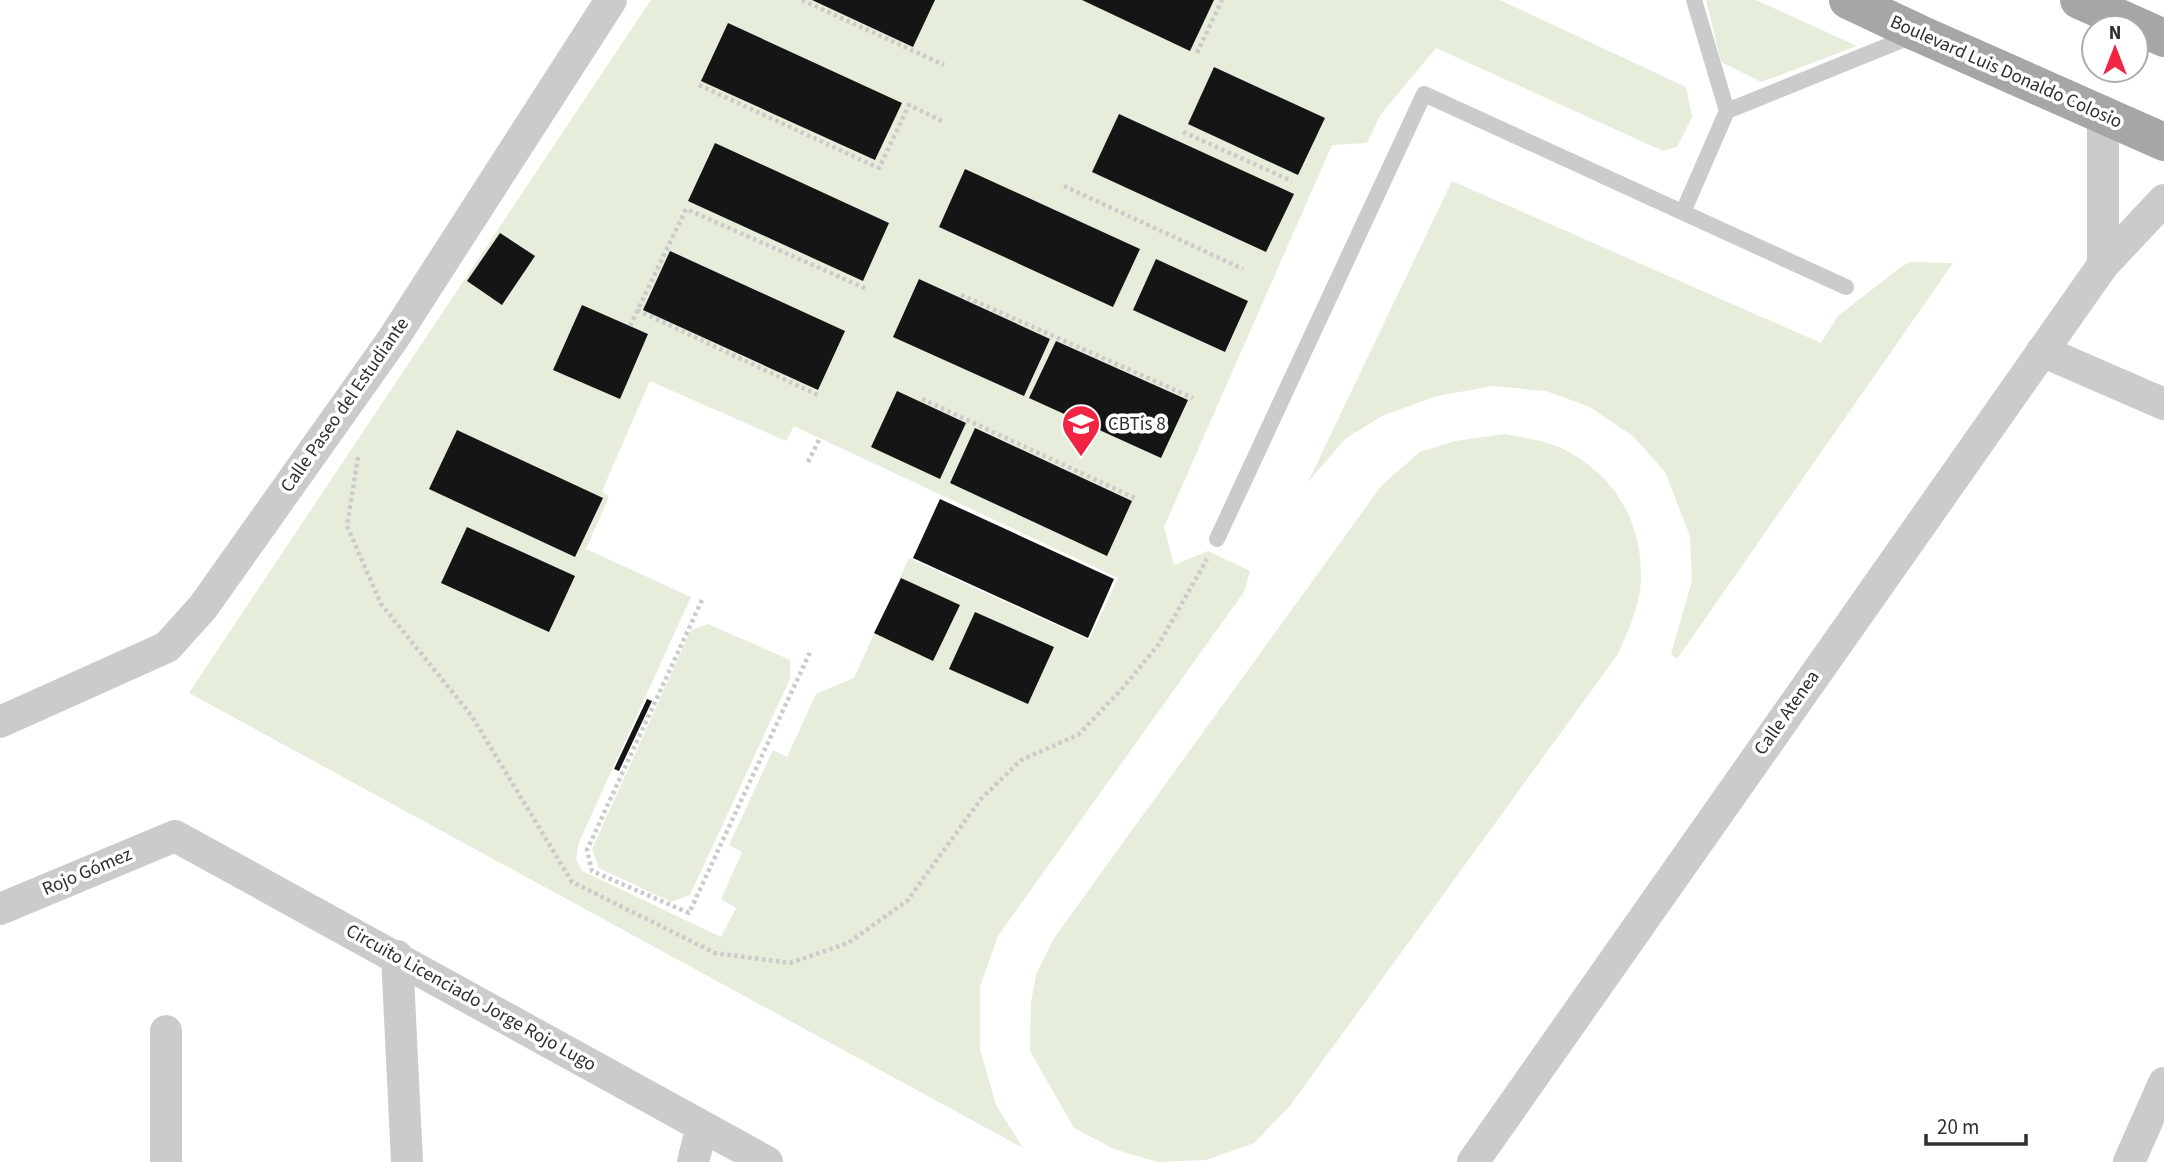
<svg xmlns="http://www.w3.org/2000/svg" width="2164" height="1162" font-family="'Source Sans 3',sans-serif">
	<rect width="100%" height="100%" fill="#fff"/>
	<path fill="#e6eddb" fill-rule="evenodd" d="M651,0H1500L1686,87L1692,117L1677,147L1663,151L1436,48L1381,114L1367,143L1332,145L1164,527L1174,565L1208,551L1250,571L1244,592L998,936L980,987V1049L996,1105L1023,1148L189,693ZM650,381L786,441L794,426L1118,578L1089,640L909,558L854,678L816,694L787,757L773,750L729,845L742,852L721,899L736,908L721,937L582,871L576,859L579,842L691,597L586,549L609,497L602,491Z
		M1706,0H1756L1857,46L1761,82L1721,62Z
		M1452,181L1821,343L1838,316L1901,267L1910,262L1953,263L1677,659L1671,654L1692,581L1690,536L1665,472L1634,437L1590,407L1546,391L1493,386L1437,396L1384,415L1346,438L1308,482Z
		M1506,434C1523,438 1543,440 1559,447C1614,473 1643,521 1641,582C1639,607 1628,631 1618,654L1289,1107L1254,1143L1206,1160L1157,1162L1114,1149L1074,1128L1030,1051L1031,1002L1036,975L1054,938L1382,485L1420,452L1455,441Z
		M708,624L790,660V679L690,895L671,902L599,868L592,849L691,630Z"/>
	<path fill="#151515" d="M812,0H935L913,47Z
		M1082,0H1214L1190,51Z
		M728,23L902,103L875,160L701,81Z
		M1214,67L1325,118L1298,175L1188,124Z
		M1119,114L1294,194L1266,252L1092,172Z
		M715,143L889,223L863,281L688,201Z
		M965,169L1140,249L1113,307L939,227Z
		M500,233L535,256L502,305L467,281Z
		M670,251L845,331L818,390L643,310Z
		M1156,259L1248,301L1225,352L1133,310Z
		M919,279L1050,339L1024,396L893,337Z
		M582,305L648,334L620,399L553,370Z
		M1056,341L1188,400L1161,458L1029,398Z
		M897,391L966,423L940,479L871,447Z
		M975,428L1132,501L1107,556L950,483Z
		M457,430L603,498L575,557L429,489Z
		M940,499L1114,579L1088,638L913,558Z
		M467,527L575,576L549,632L441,583Z
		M901,578L960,605L933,661L874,633Z
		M975,612L1054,647L1028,704L949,669Z
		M647,699L652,701L619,771L614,769Z"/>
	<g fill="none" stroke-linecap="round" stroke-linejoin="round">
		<path stroke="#cbcbcb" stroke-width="4.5" stroke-dasharray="3.5 3.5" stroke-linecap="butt" d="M802,0L944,65
			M1197,53L1222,0
			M699,85L879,168L909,105L944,122
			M1183,132L1292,181
			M1064,186L1243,269
			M961,295L1193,398
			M637,310L818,395
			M630,326L686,209L867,289
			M922,399L1137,499
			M358,457L347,526L381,604L471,715L572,882L715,953L790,963L848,943L907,901L981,799L1021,760L1078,735L1121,690L1159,644L1207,559
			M808,462L820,438
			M702,600L587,850L592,871L689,913L811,650"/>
		<path stroke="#cbcbcb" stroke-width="16" d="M1727,111L1912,36
			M1683,212L1727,111L1694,0
			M1217,539L1424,94L1846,287"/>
		<path stroke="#cbcbcb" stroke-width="32" d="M2103,115V265
			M2042,351L2164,404
			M0,722L167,647L203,607L393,339L611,0
			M0,909L175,836L767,1162
			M397,956L407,1162
			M166,1162V1031
			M693,1162L702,1126
			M1473,1162L2103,265L2164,200
			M2129,1162L2164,1083"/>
		<path stroke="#a6a6a6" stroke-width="38" d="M1848,0L1918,33L2164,142
			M2079,0L2164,38"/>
	</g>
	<defs>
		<symbol id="school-pin" viewBox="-11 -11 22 30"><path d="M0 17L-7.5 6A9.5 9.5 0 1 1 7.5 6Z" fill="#f12443" stroke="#fff"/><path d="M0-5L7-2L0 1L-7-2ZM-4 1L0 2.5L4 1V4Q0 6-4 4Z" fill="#fff"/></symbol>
	</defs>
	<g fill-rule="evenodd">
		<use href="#school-pin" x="1059" y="402" width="44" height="60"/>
	</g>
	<g text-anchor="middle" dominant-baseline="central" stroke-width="7" stroke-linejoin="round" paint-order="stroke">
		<g font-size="19" fill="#2e2e2e" stroke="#fff">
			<text transform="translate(2006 72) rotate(24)">Boulevard Luis Donaldo Colosio</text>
			<text transform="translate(345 405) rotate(-55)">Calle Paseo del Estudiante</text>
			<text transform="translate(1787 713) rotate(-55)">Calle Atenea</text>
			<text transform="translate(87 872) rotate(-23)">Rojo Gómez</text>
			<text transform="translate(471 998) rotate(29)">Circuito Licenciado Jorge Rojo Lugo</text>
		</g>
		<g font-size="19" fill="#2e2e2e" stroke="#fff" text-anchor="start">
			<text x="1108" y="424">CBTis 8</text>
		</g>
	</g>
	<g transform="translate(2115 49)"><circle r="33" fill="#ffffff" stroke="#ababab" stroke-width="2"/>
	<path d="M0-5L12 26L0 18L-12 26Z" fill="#f12443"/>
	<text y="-10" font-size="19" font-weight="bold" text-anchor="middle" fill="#2e2e2e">N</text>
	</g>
	<path d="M1926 1134v10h100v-10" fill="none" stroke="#2e2e2e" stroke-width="3.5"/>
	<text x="1937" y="1134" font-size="21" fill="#2e2e2e" stroke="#ffffff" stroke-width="5" paint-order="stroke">20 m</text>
</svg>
